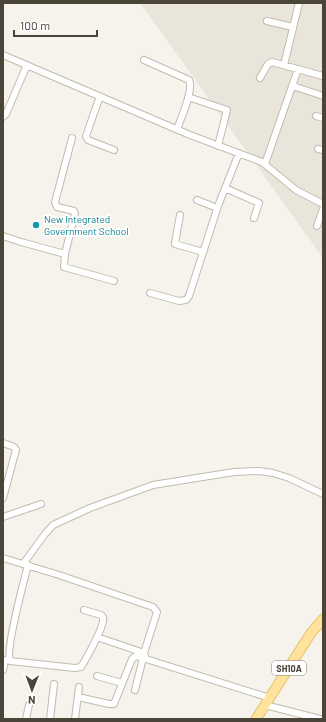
<svg xmlns="http://www.w3.org/2000/svg" width="326" height="722" font-family="Barlow,sans-serif">
	<rect width="100%" height="100%" fill="#f6f3ec"/>
	<path fill="#eae5da" d="M140,3H323V258Z"/>
	<g fill="none" stroke-linecap="round" stroke-linejoin="round">
		<defs>
			<path id="minor" d="M267,21L293,27
				M3,55L190,135L262,162L296,190L323,204
				M144,60L189,80C194,89 181,119 177,129
				M284,65L299,3
				M260,78L268,64L272,62L323,76
				M293,86L323,96
				M100,96L86,136L88,140L114,150
				M188,97L227,110L218,146
				M316,116L323,118
				M3,117L6,114L27,65
				M72,138L55,202L57,207L74,211L75,213L65,254L64,267L114,281
				M318,149L323,150
				M265,164L298,69
				M225,188L259,203L254,218
				M197,200L217,208
				M180,215L175,243V244L203,252
				M317,226L323,209
				M3,236L21,242L65,254
				M150,293L179,301L186,300L189,296L218,206L239,153
				M3,443L14,447L16,450L3,498
				M3,517L41,504
				M3,558L59,575L153,607L157,612L144,653L146,659L270,698
				M23,564L45,534L53,525L90,508L153,485L234,472L259,471L273,473L289,478L323,494
				M28,565C24,581 5,650 10,661L75,668L81,667C86,659 103,629 103,620C104,617 103,617 101,615L84,610
				M97,637L144,653
				M3,670L5,661L8,659
				M97,676L122,683
				M135,690L143,658
				M78,697L109,704H114L132,659L136,656L146,659
				M265,705L320,719
				M26,719L29,705
				M50,719L54,684
				M75,719L79,687"/>
			<path id="primary" d="M256,719L311,633L323,619"/>
		</defs>
		<use href="#minor" stroke="#c2bbae" stroke-width="8"/>
		<use href="#primary" stroke="#e6c16a" stroke-width="11"/>
		<use href="#minor" stroke="#fff" stroke-width="6"/>
		<use href="#primary" stroke="#ffe39c" stroke-width="9"/>
	</g>
	<circle fill="#0f9aa8" stroke="#fff" stroke-width="1.5" cx="36" cy="225" r="4"/>
	<g text-anchor="middle" dominant-baseline="central" stroke-width="3.5" stroke-linejoin="round" paint-order="stroke">
		<rect fill="#fff" stroke="#817c74" stroke-width="1" x="272" y="661" width="34" height="14" rx="3"/>
		<g font-size="9" font-weight="bold" fill="#4b4439">
			<text x="289" y="668">SH10A</text>
		</g>
		<g font-size="10" fill="#0d838f" stroke="#fff" text-anchor="start">
			<text x="44" y="219">New Integrated<tspan x="44" dy="12">Government School</tspan></text>
		</g>
	</g>
	<rect width="326" height="722" fill="none" stroke="#4b4439" stroke-width="8"/>
	<g transform="translate(32 690) rotate(181)" stroke="#ffffff" stroke-width="3" paint-order="stroke">
	<path d="M0-3L7 15L0 10L-7 15Z" fill="#4b4439"/>
	<text y="-6" font-size="11" font-weight="bold" text-anchor="middle" fill="#4b4439">N</text>
	</g>
	<path d="M14 30v6h83v-6" fill="none" stroke="#4b4439" stroke-width="2"/>
	<text x="20" y="30" font-size="12" fill="#4b4439" stroke="#ffffff" stroke-width="3" paint-order="stroke">100 m</text>
</svg>
